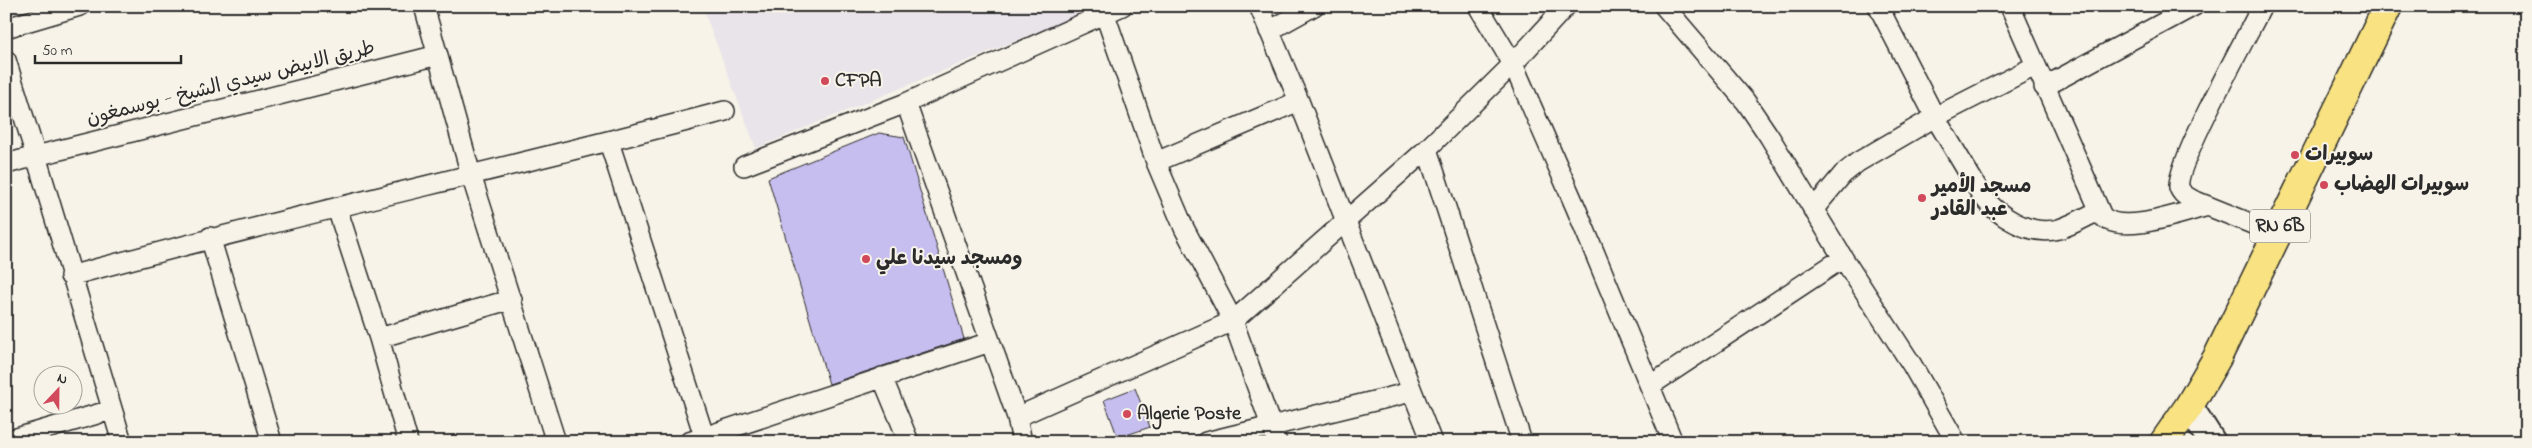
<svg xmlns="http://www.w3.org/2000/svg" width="2532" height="448" font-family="'Indie Flower','Playpen Sans Arabic',sans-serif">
	<rect width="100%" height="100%" fill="#f7f3e8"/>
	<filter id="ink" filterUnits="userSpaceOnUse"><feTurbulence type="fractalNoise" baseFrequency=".02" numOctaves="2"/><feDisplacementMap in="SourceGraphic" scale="10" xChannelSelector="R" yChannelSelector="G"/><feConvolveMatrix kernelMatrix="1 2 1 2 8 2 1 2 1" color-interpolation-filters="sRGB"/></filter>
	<g filter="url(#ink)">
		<path fill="#e9e3ea" d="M702,6H1081L1083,13L756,148Z"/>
		<path fill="#c7bef0" stroke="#2b2b2b" d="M879,133L904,137L964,339L829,384L768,178Z
			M1135,388L1150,427L1118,438L1104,400Z"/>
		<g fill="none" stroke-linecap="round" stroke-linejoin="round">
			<defs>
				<path id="street" d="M424,6L471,175L556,442
					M1102,6L1156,162L1184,228L1233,321L1277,442
					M1259,6L1299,101L1432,442
					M1478,6L1513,64L1576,208L1673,442
					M1664,6L1746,102L1769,136L1843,258L1912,365L1956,442
					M1878,6L1935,117L2035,66
					M2010,6L2102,216C2122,236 2183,212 2208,206
					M2262,6C2248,34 2175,165 2179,187C2181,194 2187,197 2193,200L2277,234
					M6,28L80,6
					M1269,31L1314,6
					M6,60L36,156L438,55
					M2044,87L2194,6
					M906,103L1017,417L1022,442
					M609,142L706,442
					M1427,149L1522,442
					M1156,162L1299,101
					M6,164L36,156L122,442
					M744,166L906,103L1122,6
					M337,208L379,338L408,442
					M1813,210L1843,174L1858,162L1935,117L1981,194C1997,216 2030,237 2059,229C2072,225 2086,217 2098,211
					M210,237L272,442
					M70,276C287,216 507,169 725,111
					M379,338L512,299
					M882,377L909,442
					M1651,385L1843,258
					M1017,417L1233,321L1427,149L1513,64L1566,6
					M6,441L111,410
					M689,442L990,342
					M1206,442L1411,392"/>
				<path id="secondary" d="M2189,406L2212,442"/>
				<path id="primary" d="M2164,442L2189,406L2218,356L2388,6"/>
			</defs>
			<use href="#street" stroke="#2b2b2b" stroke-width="22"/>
			<use href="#secondary" stroke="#2b2b2b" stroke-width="30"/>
			<use href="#primary" stroke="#2b2b2b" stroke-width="31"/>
			<use href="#street" stroke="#f7f3e8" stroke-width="19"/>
			<use href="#secondary" stroke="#f7f3e8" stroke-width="26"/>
			<use href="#primary" stroke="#f8e281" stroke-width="28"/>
		</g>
	</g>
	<g fill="#d1495b" stroke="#f7f3e8" stroke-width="2">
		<circle cx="825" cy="81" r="5"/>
		<circle cx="2295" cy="155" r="5"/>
		<circle cx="2324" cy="185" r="5"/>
		<circle cx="1922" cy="198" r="5"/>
		<circle cx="866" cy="259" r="5"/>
		<circle cx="1127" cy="414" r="5"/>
	</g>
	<g text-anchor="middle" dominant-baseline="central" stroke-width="4" stroke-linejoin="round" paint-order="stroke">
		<rect fill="#f7f3e8" stroke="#686764" stroke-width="1" x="2250" y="209.5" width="60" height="33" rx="4"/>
		<g font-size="19" font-weight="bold" fill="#2b2b2b">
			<text x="2280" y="226">RN 6B</text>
		</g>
		<g font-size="20" font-weight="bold" fill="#2b2b2b" stroke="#f7f3e8" text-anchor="start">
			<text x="835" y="81">CFPA</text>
			<text x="2305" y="155">سوبيرات</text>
			<text x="2334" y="185">سوبيرات الهضاب</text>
			<text x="1932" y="187">مسجد الأمير<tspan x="1932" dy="23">عبد القادر</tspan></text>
			<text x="876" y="259">ومسجد سيدنا علي</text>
			<text x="1137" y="414">Algerie Poste</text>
		</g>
		<g font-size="20" fill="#2b2b2b" stroke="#f7f3e8">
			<text transform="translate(231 84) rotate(-14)">طريق الابيض سيدي الشيخ - بوسمغون</text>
		</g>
	</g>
	<rect width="2532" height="448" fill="none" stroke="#f7f3e8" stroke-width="25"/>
	<rect x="12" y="12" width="2507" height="423" fill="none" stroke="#2b2b2b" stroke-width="2" filter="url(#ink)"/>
	<g transform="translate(58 390) rotate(22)"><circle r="24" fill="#f7f3e8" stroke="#a5a39c"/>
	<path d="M0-4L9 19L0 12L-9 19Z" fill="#d1495b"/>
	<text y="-8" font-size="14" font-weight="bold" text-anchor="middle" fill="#2b2b2b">N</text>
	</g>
	<path d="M35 55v8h146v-8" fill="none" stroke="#2b2b2b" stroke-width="2.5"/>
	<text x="42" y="55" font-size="15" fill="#2b2b2b" stroke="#f7f3e8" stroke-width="4" paint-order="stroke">50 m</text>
</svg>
